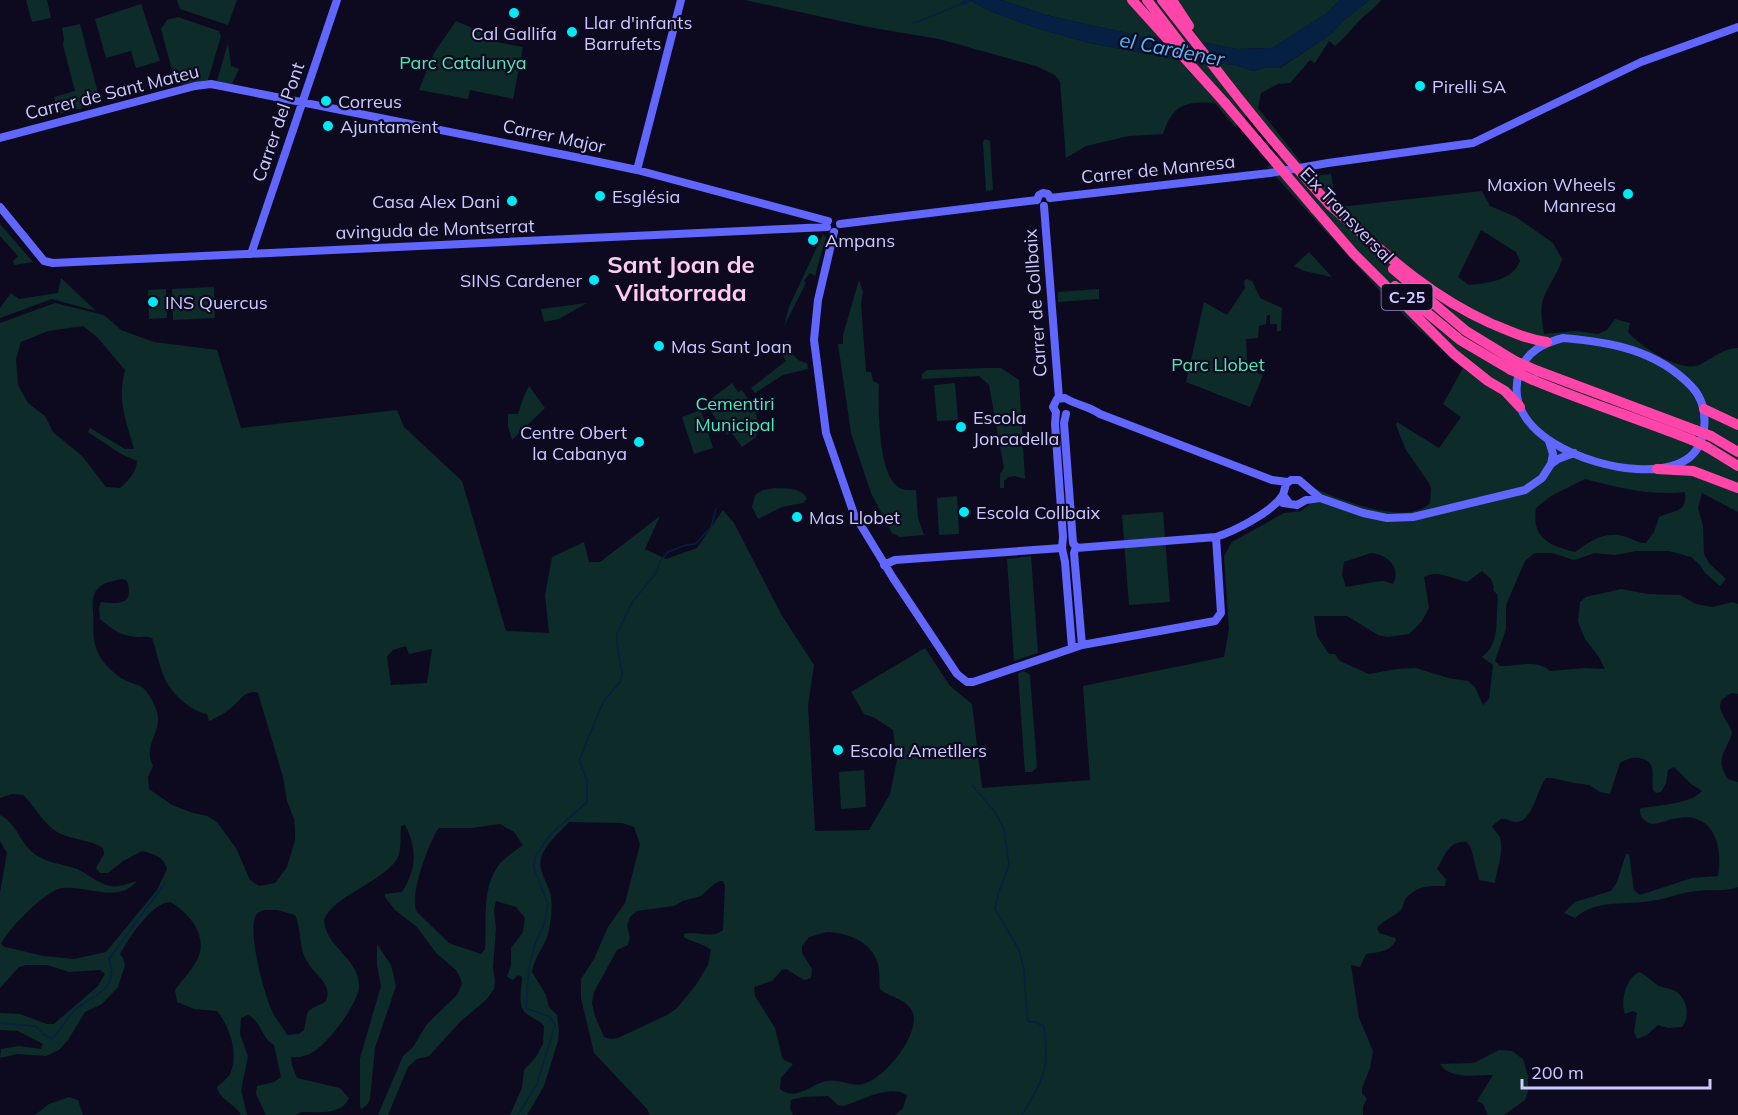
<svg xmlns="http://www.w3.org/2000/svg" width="1738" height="1115" font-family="Mulish,sans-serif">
	<rect width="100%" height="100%" fill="#0d0a20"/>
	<path fill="#0d2b28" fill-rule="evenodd" d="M26,0H47L51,18L32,22Z
		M177,0H237L228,25L180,9Z
		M745,0H965L961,2L971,1L990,11L1036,28L1089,43L1181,60L1236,65L1253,71L1264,68H1280L1331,34L1345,19L1370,0H1381C1374,9 1367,13 1359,21C1351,29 1345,38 1335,46L1329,41L1315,63L1310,60L1290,83L1278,84L1261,93L1258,108L1312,176L1331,174L1336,203L1339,207L1482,191L1490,206L1516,217L1553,243L1562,259C1558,275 1545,288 1542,304C1540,313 1543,325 1544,334L1575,331L1598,334L1607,330L1615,319L1630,323L1628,332C1640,346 1680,373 1699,365C1712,359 1723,348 1738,348V512L1702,493L1698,508L1703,526L1704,554L1709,563L1726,579L1720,586L1705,573L1700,565L1691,557L1669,551H1636L1615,555L1595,553L1574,560L1552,553H1535L1525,561L1506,605V629L1495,661L1500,666C1517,667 1536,658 1550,671L1584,668L1605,669L1599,657L1585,639L1578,622L1580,602L1586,597L1621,589L1648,594L1680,595L1696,604L1712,607L1733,602L1738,604V694L1732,693C1708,703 1727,718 1732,732C1728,751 1713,757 1728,779L1738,782V887C1724,892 1711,889 1697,891C1681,892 1667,899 1651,901C1627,905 1595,899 1575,918L1564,913L1575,902L1611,891L1617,882L1626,854H1629L1634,890L1640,895L1692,878L1718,876C1723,848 1715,812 1678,818C1669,819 1660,824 1651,824C1644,821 1639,816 1640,809L1642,808C1659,805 1691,804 1702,791L1691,784L1674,767L1668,770L1666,783L1661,792L1656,793L1653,790C1651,776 1658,761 1639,758C1632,757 1626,759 1620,763L1610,794L1600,792L1589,785L1574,783L1552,778H1546C1537,789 1533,822 1516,822C1510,822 1507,818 1501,819L1492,826C1494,831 1498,833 1500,838C1504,853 1497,868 1495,883L1479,880L1471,848L1467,842C1450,839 1444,856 1437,869L1446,879L1445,886C1429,886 1418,885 1406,898C1403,902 1404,908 1400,911C1393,917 1383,920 1377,928L1379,933L1395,938L1396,940C1390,952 1379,952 1366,954L1360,967L1351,965L1359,1018L1373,1051L1370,1068L1362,1088V1093L1367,1099L1363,1106V1115H895L903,1108L907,1095C888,1084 862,1101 843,1106L838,1105L828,1096L803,1097L791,1100L790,1108L793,1115H650L647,1109L594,1053L581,998V979L594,959L608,927L625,903L640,844L634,827L622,823L569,822C560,832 545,844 541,858C538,872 547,881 550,893C553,903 551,919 549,930C547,944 534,956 532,972L546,995L549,1007L557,1015L559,1030L558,1041L544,1086L527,1115H510L522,1088L524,1070L536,1057L543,1044L544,1026C539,1020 534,1019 528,1015C516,1008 522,988 522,977L518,975L513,980L507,977L511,965V948L523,932L525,918L516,907L496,901L494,910L496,928L493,967L495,981L494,989L487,999L461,1021L429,1056L417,1059L408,1067L388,1115H378L403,1056L413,1047L427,1024L457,995L462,984L460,977L456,970L436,953L417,927L395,910L385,897V894L402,892C417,870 417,847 405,825L401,826C400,836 402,850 397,859C381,883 333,896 324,920C325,946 357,957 359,984C361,1000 328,1044 313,1052C307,1056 299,1058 291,1057L292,1065L297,1078L340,1088L349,1098C341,1115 322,1112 301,1112L296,1115H266L256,1094L257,1086L274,1082L281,1077L274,1045C262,1039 261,1021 248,1015L241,1018L240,1034L248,1056L241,1090L247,1115H241C235,1103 220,1101 217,1087C221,1083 227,1079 230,1074C239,1054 230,1027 217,1011L194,1009L177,1002L175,990C182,980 193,969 198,958C208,936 189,912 170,902C151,903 129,938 120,954L123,958L125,965L118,987L102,1004L85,1012L68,1040L59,1050L46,1056L17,1054L0,1058L1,1049L19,1046L41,1049L43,1044L18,1031L0,1030V1013L20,1014L47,1024H54L98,986L105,974L100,970L69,972L47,965H26L19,967L0,988V892L7,853L0,841V815C15,822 19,839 30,850C43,863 60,863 77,869C88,874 97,883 110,886C119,888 129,883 137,881C119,904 86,885 62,888C46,890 8,929 1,944L5,947L44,956L74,959L106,952L157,890L167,869C164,856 153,854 142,851L123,861L108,873H100L96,868L104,854L103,848C88,839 75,840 61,834C44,826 36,807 23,795L12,794L0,798V323L55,303L104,315L121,330L154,342L217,350L241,428L397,410L404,427L462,481L506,631L549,633L545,595L552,557L584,542L589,562H600L660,516L645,549L666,559L697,548L723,510L734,523L781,614L814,665L808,706L815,831L869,830L890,794L897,760L893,730L875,718L864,714L851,692L925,648L950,686L972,704L982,788L1090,780L1083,686L1224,657L1229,629L1224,556L1232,542L1284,513L1301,511L1311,503L1316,489C1341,500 1407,527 1430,503L1431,488L1429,483L1406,450L1396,425L1397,422L1439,448L1461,417L1443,404L1463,368L1416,327L1381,292L1267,167L1287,152L1252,111L1235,127L1215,103C1186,101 1173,104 1163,134L1129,136L1086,146L1066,158L1060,82L1055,75L1036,66L939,39L868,27ZM1481,230L1516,252L1520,261C1512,281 1488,283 1469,285L1458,277ZM83,326L97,337L125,370C117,402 126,420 134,449H125L90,428L88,432L121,454L137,461C136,473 129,480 120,488L106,487L82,456L53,432L45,416L28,403L18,385L16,359L21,342L48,331ZM1585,479C1619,488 1651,496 1685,492C1687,514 1675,509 1659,517L1654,532L1646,543C1638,544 1632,538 1623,536C1604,531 1590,541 1575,552C1551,546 1531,539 1536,508L1551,496ZM1371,553C1387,554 1402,568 1393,584L1384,581L1374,582L1346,587L1342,575L1344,562ZM1482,571L1491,579L1494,587L1493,590L1497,594L1498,599C1495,619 1501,643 1482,657L1493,665L1489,699L1483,705L1475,687L1468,681L1448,678L1416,668L1397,669L1369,674L1342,662L1338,659L1335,654H1329L1317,636L1314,616H1347L1378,635L1388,637L1409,634L1422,621L1429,608L1424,577C1437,569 1453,579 1467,582ZM122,579L127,581C135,606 117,604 101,602L99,608L100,619C110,628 123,637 137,637C143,637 147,636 152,638C157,652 159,666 165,679C171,693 192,712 207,714L209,721C216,718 224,714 230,709C239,702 246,688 258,693L283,777L287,801L294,819L295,829V840L287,867L275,883L259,886L250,880L236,848L217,822L207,816L193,813L172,805L149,789L148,777L153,766C142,745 163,731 157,712C155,705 149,693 143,688C139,684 132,684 127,681C114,675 100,661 96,648C92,636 94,623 93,611C91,588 100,583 122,579ZM406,646L409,654L432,649L427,683L391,685L387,657L393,650ZM500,824L514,832L523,845C515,851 504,858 498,866C481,890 487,922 485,949L481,954L449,943L417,912C408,898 429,841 439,828H471ZM720,881H723L725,886L723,930C710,940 697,930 684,934V937C693,943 703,943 711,950L708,965L696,985L676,1009L667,1015L618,1038L611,1039L604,1037L595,1016L592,1003L594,992L617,950L628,945L630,937L627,926L630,917L637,911L674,906L683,901L701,896L714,884ZM264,910H277L295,915C302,929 298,947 307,961C314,975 335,985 325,1002C304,1013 309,1007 304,1030L299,1034L287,1035C283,1027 276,1020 272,1011C264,994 247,931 256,915C258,912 261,911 264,910ZM827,932C848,933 871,941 878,964C880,972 879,981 880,989C890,998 907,998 913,1013C920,1035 884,1079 863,1084C851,1087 839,1078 826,1081C811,1084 796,1102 780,1089L781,1078L793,1064L784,1060L782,1057L775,1028L755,996L754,987L772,981L782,970L786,969L804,980L811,978L812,969L802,953V946L809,937Z
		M1002,0H1340L1326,14L1272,48L1237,49L1206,43L1150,38L1090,25L1046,15Z
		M141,4L160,61L136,68L131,51L106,58L95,19Z
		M178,17L219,31L221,36L208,80L182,85L175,81L161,29L167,20Z
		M456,21L481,32L480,39L523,47L513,99L470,90L468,99L419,90L434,53Z
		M80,24L100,101L82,105L83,108L58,114L54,97L75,91L63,45L64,39L62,28Z
		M228,43L231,66L239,69L232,84L217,81Z
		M985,139L990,141L993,190L986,191L983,142Z
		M0,224L33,262L14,265L13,261L18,256L0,236Z
		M823,234L826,237L815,276L810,273L804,281L806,283L784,326L789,307Z
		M1309,252L1332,277L1304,271L1294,266Z
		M61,278L96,311L52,299L0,318V308L11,293L19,299L58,293Z
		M1247,279L1252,281L1260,298L1282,308L1281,331H1277V324H1270V315H1267L1266,324L1259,326L1258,338L1246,339L1247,359L1251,370L1263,375L1250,407L1186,382L1204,302L1227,315L1245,288L1244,281Z
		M859,280L863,292L861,303L866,372H871L873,381L879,384C878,406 878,474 898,487C904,491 910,490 916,490L918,518L924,535L900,537L892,533L871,493L851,433L838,344H843V335Z
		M214,287L215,318L173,320L172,289Z
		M166,289L167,318L149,319L148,290Z
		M1099,289V299L1058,302V292Z
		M587,303L559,319L544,322L541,309Z
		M789,341C790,353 795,361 807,363L808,369L783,375L755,393L751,388L786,361L782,354V342Z
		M985,368H1001L1019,380L1025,479L1015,476L1008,477L1004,481V488H1000V474L1004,468L989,385L979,376L922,379V374L927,370Z
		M732,383L738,392L742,390C754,408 761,414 756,437L742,447L731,432L727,435L707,406L712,402L711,399Z
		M955,383L958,420L937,421L934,385Z
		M529,386L545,408L512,440L508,426V414H518L524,396Z
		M701,410L713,448L694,454L682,417Z
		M776,488C787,489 801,487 807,499L803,503L782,507L758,519L752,507L755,495L763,490Z
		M957,496L959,534L939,535L937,498Z
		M1163,512L1170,602L1129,605L1122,515Z
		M1031,556L1038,653L1014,661L1007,559Z
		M1024,671L1030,675L1037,767L1032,772H1025L1018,673Z
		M864,770L866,807L841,809L839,772Z
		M377,944L391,965L396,986L375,1048L370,1099L368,1104L362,1109L360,1107V1058L381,986L377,965Z
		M1639,972C1647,975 1652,982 1659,986C1664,988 1669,988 1673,990C1687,996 1691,1016 1682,1027L1668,1028L1658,1025L1647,1035L1637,1039L1634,1032L1637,1013L1633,1011L1625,1014C1620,1001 1626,978 1639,972Z
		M1499,1050L1512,1051L1523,1059L1528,1076V1091L1525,1100L1504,1115H1488L1483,1104L1477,1101L1493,1075C1477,1075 1450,1080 1440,1064L1474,1063Z
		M69,1097L78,1100L83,1115H35L49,1104Z"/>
	<path fill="#062043" d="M965,0H1002L1046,15L1090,25L1150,38L1206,43L1237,49L1272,48L1326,14L1340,0H1370L1345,19L1331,34L1279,68H1264L1253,71L1236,65L1181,60L1089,43L1036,28L990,11L971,1L963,6L961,2Z"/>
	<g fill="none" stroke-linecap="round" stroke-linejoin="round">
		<path stroke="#062043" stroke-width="1.5" d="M912,24L964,3
			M972,785L995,812L1004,829L1009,865L998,894L995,909L1019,950L1024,970L1027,1016L1029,1022H1036L1044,1027C1050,1068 1043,1081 1022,1115
			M0,1023L35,1026L43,1034L52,1039C61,1030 67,1017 76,1009C94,994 120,990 109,959L165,883
			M518,1115L537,1084L555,1025L550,1017L526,1008L529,967L535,944L545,922L548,904L534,868L535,857L551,834L587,802V780L579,761L603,702L620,682L622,674L617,643V634L633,601L656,573L661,560L668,552L686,545L695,544L701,538L711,527L716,509"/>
		<path stroke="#6166ff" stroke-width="8" d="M0,138L195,86L211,84L580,158L637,170L828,221
			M637,170L681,0
			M1050,198L1270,173L1328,163L1473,143L1641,62L1738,27
			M1037,200L1039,195L1043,193L1048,194L1050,198
			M1044,206L1059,398
			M0,207L44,261L53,263L827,227
			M840,224L1037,200
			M834,232L818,300L814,340L826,433L854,514L893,578L957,674L967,682H973L1082,645L1215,621L1221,613L1216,537
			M251,254L337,0
			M1563,338C1611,342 1657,350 1692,387C1709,405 1709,440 1690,457C1676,468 1654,470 1637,469C1590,467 1501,434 1519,373C1526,352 1543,343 1563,338Z
			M1066,414L1064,423L1073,543L1076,547L1074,553L1082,645
			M1549,441L1553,454L1551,464
			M1283,503L1297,505L1306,500L1320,498
			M1289,503L1283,495L1286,484L1291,480H1299L1320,498L1363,513L1387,518L1413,517L1525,490L1542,478L1551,464L1558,459L1574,453
			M1076,548L1216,537C1235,531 1272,512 1283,495
			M884,565L895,560L1062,548
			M1072,648L1065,562L1062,548L1063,537L1055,424L1056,412L1053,407L1057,399L1065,398C1076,405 1089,406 1100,414L1272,480L1287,482"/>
		<path stroke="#ff45a9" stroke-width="10" d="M1132,0L1225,103
			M1147,0L1183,47
			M1162,0L1209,60
			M1172,0L1189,26
			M1330,205C1382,251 1426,294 1490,323C1509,331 1526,339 1547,342
			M1315,209L1354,254L1454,354L1488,381L1505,391L1520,407
			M1393,269L1466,331L1515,361
			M1395,286L1460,340L1511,370
			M1538,371L1695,430
			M1533,380C1585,402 1639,419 1692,440
			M1704,409L1738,425
			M1711,436L1738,452
			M1707,447L1738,466
			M1657,469L1693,471L1738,488"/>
		<path stroke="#ff45a9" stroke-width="10" d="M1209,60C1247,110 1287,159 1330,205
			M1225,103L1315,209
			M1515,361L1538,371
			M1511,370L1533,380
			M1695,430L1711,436
			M1692,440L1707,447"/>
	</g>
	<g fill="#00eaf5" stroke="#0d0a20" stroke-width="2">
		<circle cx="514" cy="13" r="6"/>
		<circle cx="572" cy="32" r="6"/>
		<circle cx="1420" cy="86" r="6"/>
		<circle cx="326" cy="101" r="6"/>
		<circle cx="328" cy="126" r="6"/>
		<circle cx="1628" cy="194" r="6"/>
		<circle cx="600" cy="196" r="6"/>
		<circle cx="512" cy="201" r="6"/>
		<circle cx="813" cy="240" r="6"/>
		<circle cx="594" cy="280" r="6"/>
		<circle cx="153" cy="302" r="6"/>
		<circle cx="659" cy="346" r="6"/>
		<circle cx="961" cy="427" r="6"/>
		<circle cx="639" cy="442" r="6"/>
		<circle cx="964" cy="512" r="6"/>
		<circle cx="797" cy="517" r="6"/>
		<circle cx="838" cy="750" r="6"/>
	</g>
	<g text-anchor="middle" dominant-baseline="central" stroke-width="4.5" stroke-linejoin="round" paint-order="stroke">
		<rect fill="#0d0a20" stroke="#9390bc" stroke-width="1.5" x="1381.5" y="284" width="51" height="26" rx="4.5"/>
		<g font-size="16" font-weight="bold" fill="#cdcaff">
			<text x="1407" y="297">C-25</text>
		</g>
		<g font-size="18" fill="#cdcaff" stroke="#0d0a20" text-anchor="start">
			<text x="584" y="22">Llar d'infants<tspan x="584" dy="21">Barrufets</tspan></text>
			<text x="514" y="33" text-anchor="middle">Cal Gallifa</text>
			<text x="1432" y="86">Pirelli SA</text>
			<text x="338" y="101">Correus</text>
			<text x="340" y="126">Ajuntament</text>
			<text x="1616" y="184" text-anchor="end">Maxion Wheels<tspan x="1616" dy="21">Manresa</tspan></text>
			<text x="612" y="196">Església</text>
			<text x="500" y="201" text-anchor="end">Casa Alex Dani</text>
			<text x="825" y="240">Ampans</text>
			<text x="582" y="280" text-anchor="end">SINS Cardener</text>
			<text x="165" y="302">INS Quercus</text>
			<text x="671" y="346">Mas Sant Joan</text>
			<text x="973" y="417">Escola<tspan x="973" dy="21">Joncadella</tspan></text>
			<text x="627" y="432" text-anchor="end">Centre Obert<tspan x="627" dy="21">la Cabanya</tspan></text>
			<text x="976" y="512">Escola Collbaix</text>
			<text x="809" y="517">Mas Llobet</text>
			<text x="850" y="750">Escola Ametllers</text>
		</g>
		<g font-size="18" fill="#4aeab9" stroke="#0d0a20">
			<text x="463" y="62">Parc Catalunya</text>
			<text x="1218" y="364">Parc Llobet</text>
			<text x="735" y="403">Cementiri<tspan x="735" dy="21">Municipal</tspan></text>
		</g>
		<g font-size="18" fill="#cdcaff" stroke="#0d0a20">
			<text transform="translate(112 92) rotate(-14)">Carrer de Sant Mateu</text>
			<text transform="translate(278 122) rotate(-71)">Carrer del Pont</text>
			<text transform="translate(554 136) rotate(12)">Carrer Major</text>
			<text transform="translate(1158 169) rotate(-6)">Carrer de Manresa</text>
			<text transform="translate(1347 215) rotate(46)">Eix Transversal</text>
			<text transform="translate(435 229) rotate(-2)">avinguda de Montserrat</text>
			<text transform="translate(1035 303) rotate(-94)">Carrer de Collbaix</text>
		</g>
		<g font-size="20" font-style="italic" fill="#58bbff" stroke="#0d0a20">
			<text transform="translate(1172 49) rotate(11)">el Cardener</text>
		</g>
		<g font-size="24" font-weight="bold" fill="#ffccef" stroke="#0d0a20">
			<text x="681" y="264">Sant Joan de<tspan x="681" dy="28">Vilatorrada</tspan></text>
		</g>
	</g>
	<path d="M1522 1079v9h188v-9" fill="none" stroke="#cdcaff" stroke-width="3"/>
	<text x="1531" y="1079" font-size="18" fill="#cdcaff" stroke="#0d0a20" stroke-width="4.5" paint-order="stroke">200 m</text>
</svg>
